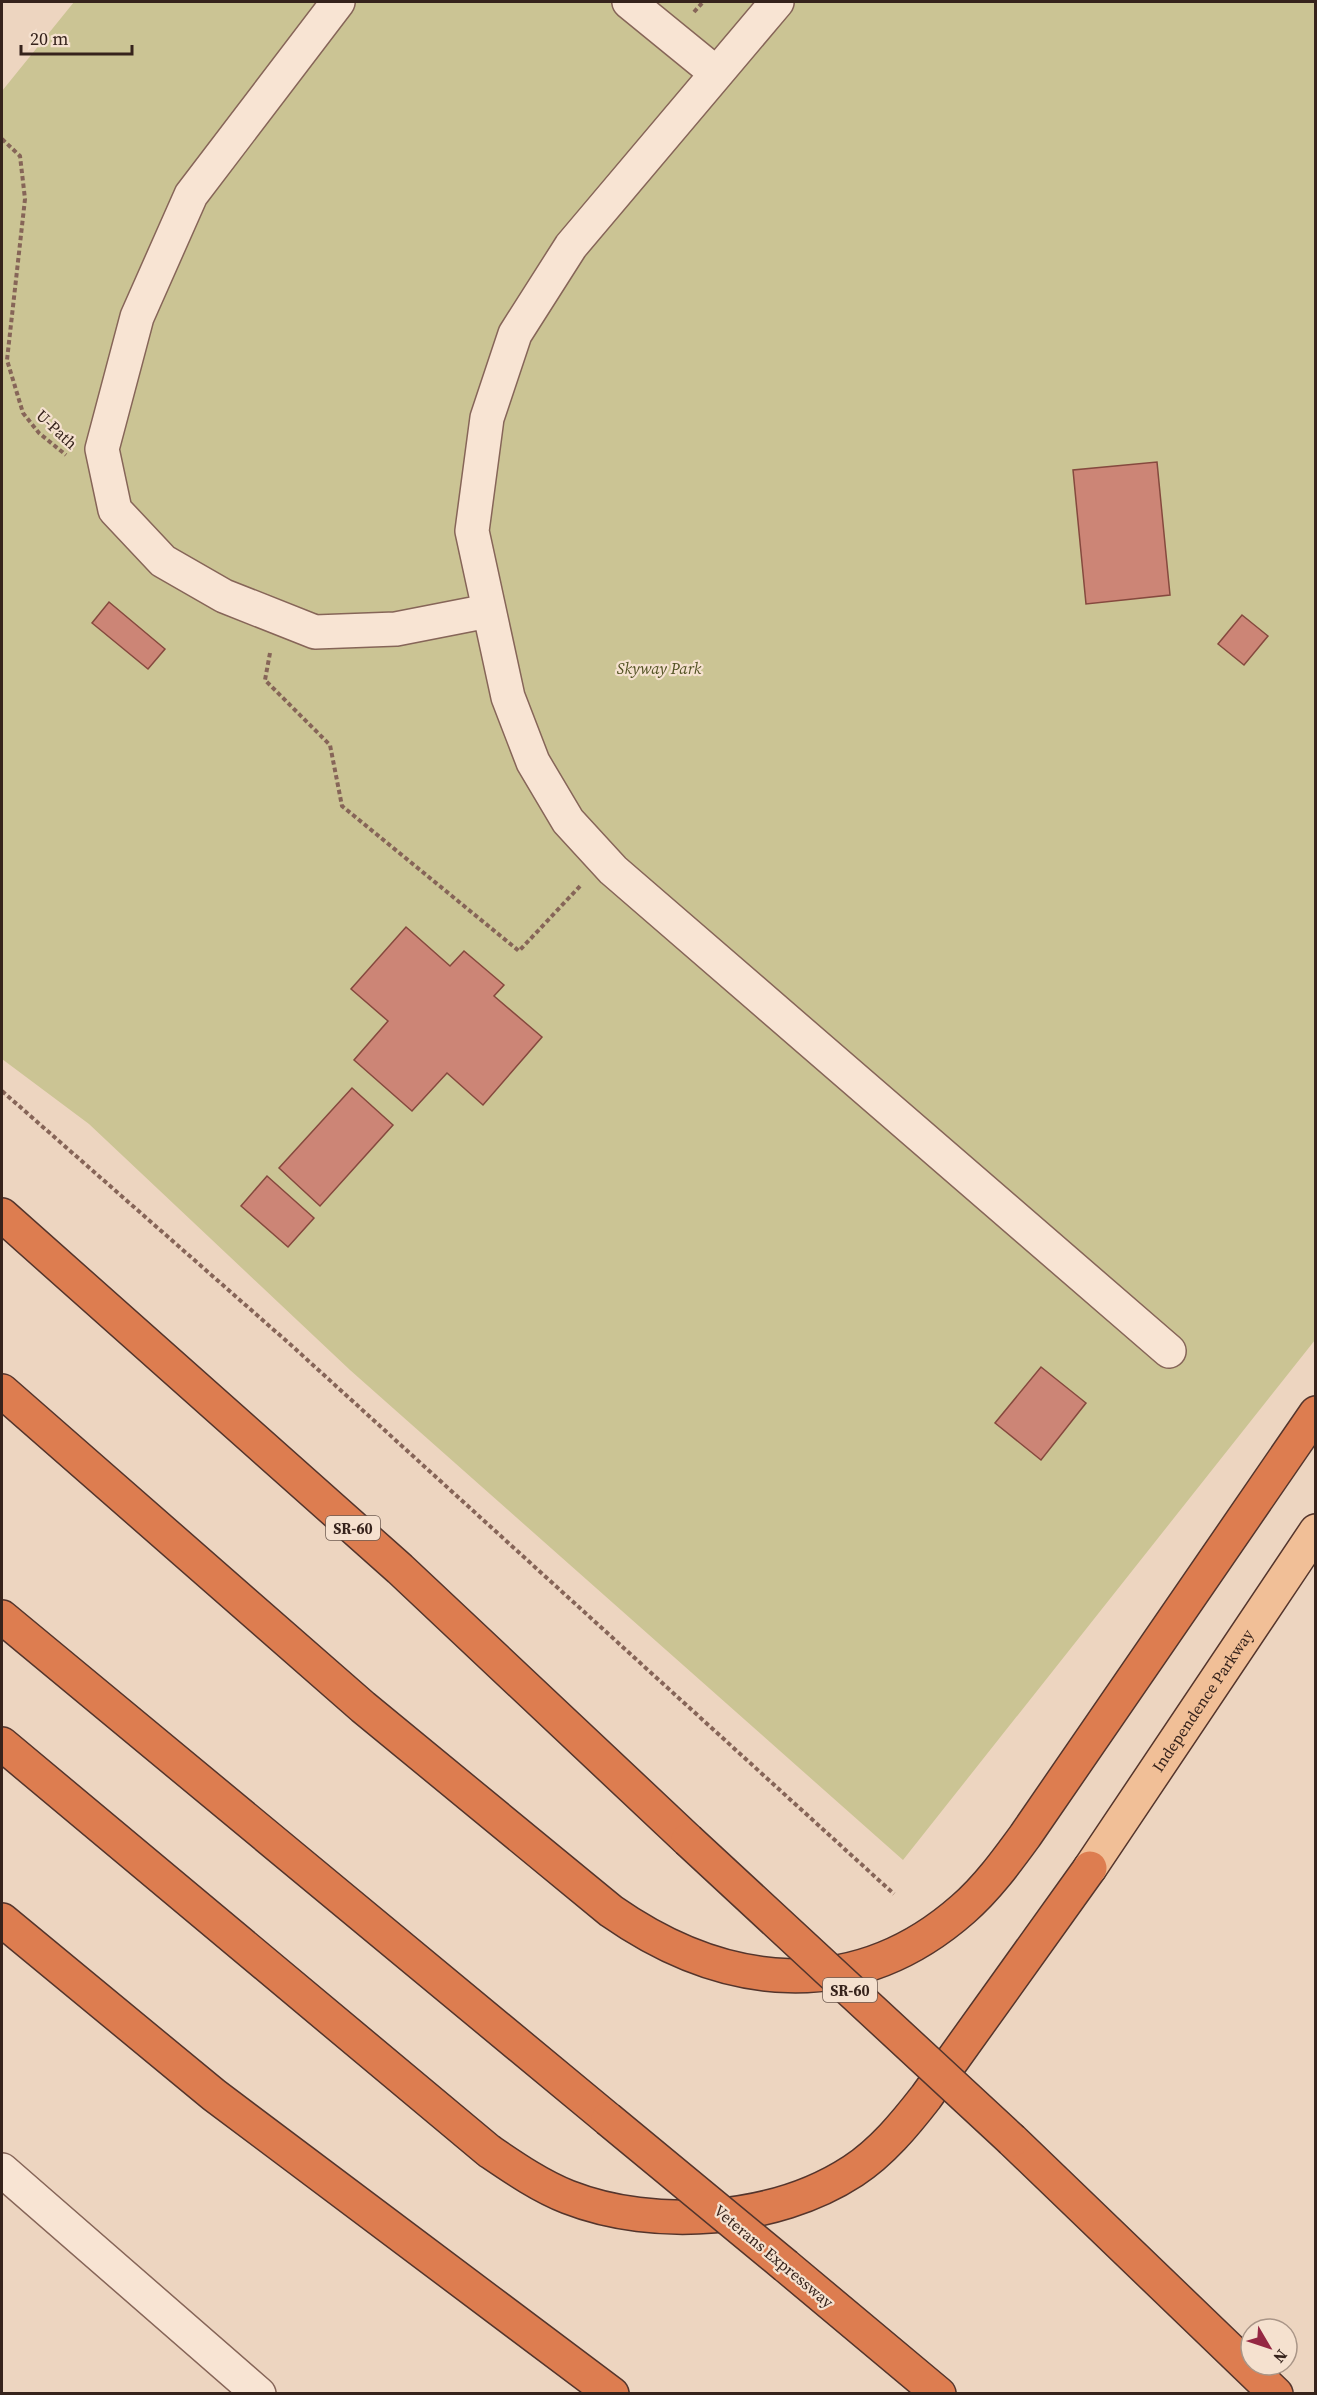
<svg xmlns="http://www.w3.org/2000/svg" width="1317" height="2395" font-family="'Source Serif 4',serif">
	<rect width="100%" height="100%" fill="#edd5c0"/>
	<path fill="#cbc494" d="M74,2H1315V1340L903,1860L350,1370L89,1124L2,1059V91Z"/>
	<path fill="#cc8576" stroke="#85493e" stroke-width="1.5" d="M1157,462L1170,595L1086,604L1073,470Z
		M109,602L165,649L148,669L92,623Z
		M1242,615L1268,636L1244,665L1218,644Z
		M406,927L450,966L464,951L504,985L494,996L542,1037L483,1105L447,1073L412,1111L354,1060L388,1021L351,989Z
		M352,1088L393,1125L320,1206L279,1168Z
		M267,1176L314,1218L288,1247L241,1206Z
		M1041,1367L1086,1403L1041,1460L995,1423Z"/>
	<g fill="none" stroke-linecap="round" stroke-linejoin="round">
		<defs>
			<path id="minor" d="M338,2L191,195L137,317L102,449L115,510L163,561L224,596L315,632L396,629L488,611
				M629,2L716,73
				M777,2L571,246L515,334L487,418L472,531L508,697L533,762L568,821L613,870L1169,1351
				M2,2170L259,2394"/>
			<g id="major">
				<path id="s1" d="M1090,1868L1316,1531"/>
			</g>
			<path id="highway" d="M2,1215L400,1569L688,1840
				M2,1391L363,1707L611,1911C724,1990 854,2005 963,1909C987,1888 1006,1862 1025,1836L1316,1413
				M2,1617L608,2119
				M2,1744L489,2151C514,2168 540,2186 568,2197C655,2231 775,2222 853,2171C882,2152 905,2124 926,2097L1090,1868
				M2,1920L214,2095L612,2394
				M1012,2140L1276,2394
				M786,2266L939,2394"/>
		</defs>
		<use href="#minor" stroke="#866558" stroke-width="36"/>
		<use href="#major" stroke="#54352c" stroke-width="36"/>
		<use href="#highway" stroke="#54352c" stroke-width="36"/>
		<path stroke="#866558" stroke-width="4" stroke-dasharray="4.5 3" stroke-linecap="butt" d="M694,12L703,2
			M2,139L20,156L25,199L7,360L23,413L39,433L66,455
			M270,653L265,680L330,745L342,806L519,951L581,885
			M2,1091L291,1345L894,1894"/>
		<use href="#minor" stroke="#f8e4d3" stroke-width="33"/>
		<use href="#major" stroke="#f1bf97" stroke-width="33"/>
		<use href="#highway" stroke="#dd7d50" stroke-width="33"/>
		<defs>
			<path id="highway-bridge" d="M688,1840L1012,2140
				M608,2119L786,2266"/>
		</defs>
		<use href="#highway-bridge" stroke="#54352c" stroke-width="36" stroke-linecap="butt"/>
		<use href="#highway-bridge" stroke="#dd7d50" stroke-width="33"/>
	</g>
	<g text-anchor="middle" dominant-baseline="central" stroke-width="4.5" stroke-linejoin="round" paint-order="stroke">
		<g fill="#f5e1cf" stroke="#6f5c52" stroke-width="1.5">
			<rect x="326" y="1516" width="54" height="24" rx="4.5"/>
			<rect x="823" y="1978" width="54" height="24" rx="4.5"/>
		</g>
		<g font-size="15" font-weight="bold" fill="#36231c">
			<text x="353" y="1528">SR-60</text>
			<text x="850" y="1990">SR-60</text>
		</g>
		<g font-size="16" fill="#36231c" stroke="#f5e1cf">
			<text transform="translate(57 429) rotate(43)">U-Path</text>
			<text stroke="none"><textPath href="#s1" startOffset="202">Independence Parkway</textPath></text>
			<text transform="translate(774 2256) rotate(40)">Veterans Expressway</text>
		</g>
		<g font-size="16" font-style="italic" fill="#525223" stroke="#f5e1cf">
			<text x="659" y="668">Skyway Park</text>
		</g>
	</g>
	<rect width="1317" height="2395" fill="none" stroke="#36231c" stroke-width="6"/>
	<g transform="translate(1269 2347) rotate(129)"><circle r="28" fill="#f5e1cf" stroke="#a99587" stroke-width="1.5"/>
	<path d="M0-4.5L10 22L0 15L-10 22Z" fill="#952843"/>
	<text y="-9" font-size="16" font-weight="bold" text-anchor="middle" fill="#36231c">N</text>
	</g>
	<path d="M21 45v9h111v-9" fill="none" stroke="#36231c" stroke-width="3"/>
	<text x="30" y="45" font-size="18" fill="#36231c" stroke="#f5e1cf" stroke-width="4.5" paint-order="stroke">20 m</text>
</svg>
